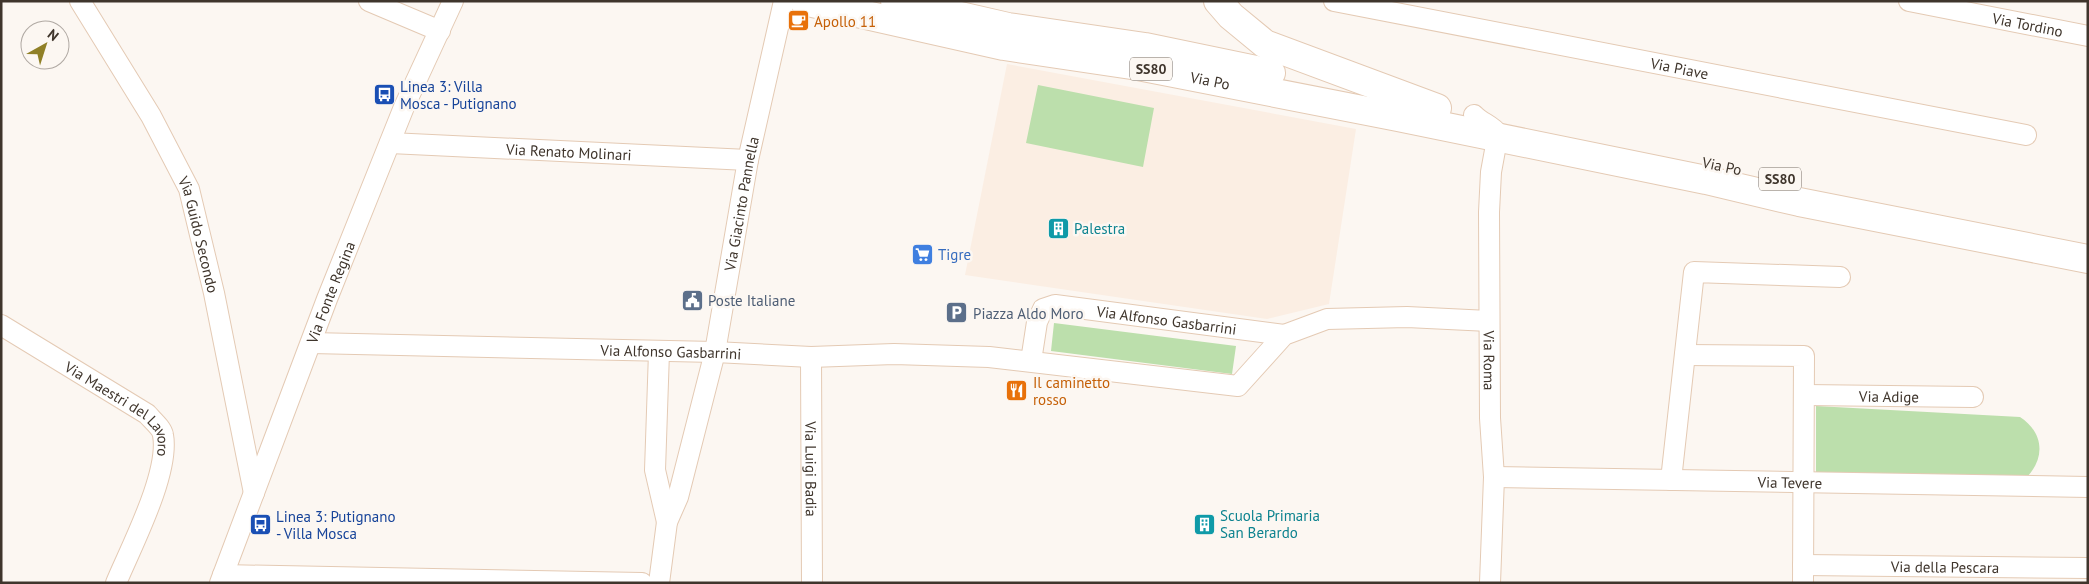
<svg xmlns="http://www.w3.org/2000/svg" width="2089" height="584" font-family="'PT Sans',sans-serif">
	<rect width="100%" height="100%" fill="#fcf7f2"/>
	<path fill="#fbeee3" d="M1007,64L1356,129L1329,304L1267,319L965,275Z"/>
	<path fill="#bcdfac" d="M1038,85L1154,108L1143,167L1026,143Z
		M1054,323L1236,346L1232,374L1051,351Z
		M1816,406L2020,417C2043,432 2046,457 2027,477L1816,474Z"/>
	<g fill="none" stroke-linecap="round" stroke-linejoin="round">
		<defs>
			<g id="street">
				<path id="s1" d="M80,1L151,116L189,189L214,293L254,493"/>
				<path d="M369,1L440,31"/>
				<path id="s2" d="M1334,1L2026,135"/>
				<path id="s3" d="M1909,1L2088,36"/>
				<path id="s4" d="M1474,115C1481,123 1492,125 1498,134L1491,172L1489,212L1490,418L1494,477L1490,583"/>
				<path id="s5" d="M390,143L748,160"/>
				<path id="s6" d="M1,325L147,414C152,420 162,428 163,435C170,473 131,547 116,583"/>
				<path id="s7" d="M311,343L715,352L811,357L894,354L989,357L1238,386L1284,335L1327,319L1407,317L1489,321"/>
				<path d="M659,352L655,470L667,522"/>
				<path d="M1685,355L1804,356L1803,583"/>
				<path id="s8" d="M811,357L812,583"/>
				<path id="s9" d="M1031,361L1037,322L1043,309L1055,305L1284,335"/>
				<path id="s10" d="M1805,395L1973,397"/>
				<path id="s11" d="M1494,477L2088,487"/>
				<path d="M1671,480L1694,272L1840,277"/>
				<path id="s12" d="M1803,565L2088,568"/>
				<path d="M223,575L642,583"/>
				<path id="s13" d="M220,583L327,299L404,107L453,1"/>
				<path id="s14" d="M659,583L667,522L678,497L715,352L748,160L784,1"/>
			</g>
			<g id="primary">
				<path id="s15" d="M804,1L1004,46L1138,66L1398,117L1706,180L1799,202L2088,259"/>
				<path d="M895,1L1008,27L1145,47L1271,73"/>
				<path d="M1218,1L1231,16L1265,44L1437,108"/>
			</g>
		</defs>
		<use href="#street" stroke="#e4cab4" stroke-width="22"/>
		<use href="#primary" stroke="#e4cab4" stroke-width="30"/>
		<use href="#street" stroke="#fff" stroke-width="20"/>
		<use href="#primary" stroke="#fff" stroke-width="28"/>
	</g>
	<defs>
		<symbol id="cafe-square" viewBox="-11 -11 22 22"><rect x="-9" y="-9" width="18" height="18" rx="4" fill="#e8710a" stroke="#fcf7f2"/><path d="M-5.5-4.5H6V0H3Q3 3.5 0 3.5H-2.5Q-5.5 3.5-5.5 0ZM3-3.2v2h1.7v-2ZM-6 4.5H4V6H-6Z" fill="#fff"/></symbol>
		<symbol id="bus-square" viewBox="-11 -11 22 22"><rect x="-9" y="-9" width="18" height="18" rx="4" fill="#1a4fb4" stroke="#fcf7f2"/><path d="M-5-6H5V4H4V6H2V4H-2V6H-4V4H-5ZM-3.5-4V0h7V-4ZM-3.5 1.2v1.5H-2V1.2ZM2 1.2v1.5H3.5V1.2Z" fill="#fff"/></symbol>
		<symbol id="building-square" viewBox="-11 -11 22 22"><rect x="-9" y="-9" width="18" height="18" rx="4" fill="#0f9aa8" stroke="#fcf7f2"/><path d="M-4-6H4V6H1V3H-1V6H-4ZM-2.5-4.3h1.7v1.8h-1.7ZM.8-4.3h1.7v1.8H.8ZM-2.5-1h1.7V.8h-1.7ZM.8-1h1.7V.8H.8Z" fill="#fff"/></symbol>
		<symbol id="supermarket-square" viewBox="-11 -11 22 22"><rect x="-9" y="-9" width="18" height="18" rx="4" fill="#3f7fe0" stroke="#fcf7f2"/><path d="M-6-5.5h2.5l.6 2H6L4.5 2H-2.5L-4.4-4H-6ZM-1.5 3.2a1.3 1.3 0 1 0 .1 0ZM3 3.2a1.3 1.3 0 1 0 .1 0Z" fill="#fff"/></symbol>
		<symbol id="civic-square" viewBox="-11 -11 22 22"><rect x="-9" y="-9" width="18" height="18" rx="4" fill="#5c6f8a" stroke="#fcf7f2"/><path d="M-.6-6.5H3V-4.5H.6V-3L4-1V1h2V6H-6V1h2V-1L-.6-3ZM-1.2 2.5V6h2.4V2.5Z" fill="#fff"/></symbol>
		<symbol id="parking-square" viewBox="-11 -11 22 22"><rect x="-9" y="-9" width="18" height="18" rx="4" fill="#5c6f8a" stroke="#fcf7f2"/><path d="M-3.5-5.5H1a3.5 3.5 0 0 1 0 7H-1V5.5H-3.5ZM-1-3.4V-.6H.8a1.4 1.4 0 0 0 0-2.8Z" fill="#fff"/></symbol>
		<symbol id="restaurant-square" viewBox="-11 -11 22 22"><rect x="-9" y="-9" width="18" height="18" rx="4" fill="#e8710a" stroke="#fcf7f2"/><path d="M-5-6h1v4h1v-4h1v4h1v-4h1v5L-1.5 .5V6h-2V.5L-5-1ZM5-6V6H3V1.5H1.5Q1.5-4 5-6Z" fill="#fff"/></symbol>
	</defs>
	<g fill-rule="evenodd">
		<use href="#cafe-square" x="786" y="8" width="25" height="25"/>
		<use href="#bus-square" x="372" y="82" width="25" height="25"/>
		<use href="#building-square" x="1046" y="216" width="25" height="25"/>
		<use href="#supermarket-square" x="910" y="242" width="25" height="25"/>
		<use href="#civic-square" x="680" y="288" width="25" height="25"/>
		<use href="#parking-square" x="944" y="300" width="25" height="25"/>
		<use href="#restaurant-square" x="1004" y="378" width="25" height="25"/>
		<use href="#building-square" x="1192" y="512" width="25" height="25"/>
		<use href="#bus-square" x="248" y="512" width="25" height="25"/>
	</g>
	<g text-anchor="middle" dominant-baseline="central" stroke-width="5" stroke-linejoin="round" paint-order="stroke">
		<g fill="#fcf7f2" stroke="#786f67" stroke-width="1">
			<rect x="1130" y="57.5" width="42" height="23" rx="4"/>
			<rect x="1759" y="167.5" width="42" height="23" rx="4"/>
		</g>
		<g font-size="14" font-weight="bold" fill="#3f352c">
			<text x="1151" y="69">SS80</text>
			<text x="1780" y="179">SS80</text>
		</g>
		<g font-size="15" fill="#c56008" stroke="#fcf7f2" text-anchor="start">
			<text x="814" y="21">Apollo 11</text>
			<text x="1033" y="382">Il caminetto<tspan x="1033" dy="17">rosso</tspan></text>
		</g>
		<g font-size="15" fill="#3f352c" stroke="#fcf7f2">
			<text stroke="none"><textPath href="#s3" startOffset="121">Via Tordino</textPath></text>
			<text stroke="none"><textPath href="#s2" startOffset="352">Via Piave</textPath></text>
			<text stroke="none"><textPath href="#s15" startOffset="414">Via Po</textPath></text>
			<text stroke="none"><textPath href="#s5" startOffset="179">Via Renato Molinari</textPath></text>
			<text transform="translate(1722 166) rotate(12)">Via Po</text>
			<text stroke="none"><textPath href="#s14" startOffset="389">Via Giacinto Pannella</textPath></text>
			<text stroke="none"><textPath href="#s1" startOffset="264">Via Guido Secondo</textPath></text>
			<text stroke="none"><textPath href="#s13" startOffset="311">Via Fonte Regina</textPath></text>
			<text stroke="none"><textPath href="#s9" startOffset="179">Via Alfonso Gasbarrini</textPath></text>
			<text stroke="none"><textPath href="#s7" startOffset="360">Via Alfonso Gasbarrini</textPath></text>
			<text stroke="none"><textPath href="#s4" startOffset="258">Via Roma</textPath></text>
			<text stroke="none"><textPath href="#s10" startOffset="84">Via Adige</textPath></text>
			<text stroke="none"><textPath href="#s6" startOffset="148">Via Maestri del Lavoro</textPath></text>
			<text stroke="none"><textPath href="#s8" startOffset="112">Via Luigi Badia</textPath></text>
			<text stroke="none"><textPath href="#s11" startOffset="296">Via Tevere</textPath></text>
			<text stroke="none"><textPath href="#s12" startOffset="142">Via della Pescara</textPath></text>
		</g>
		<g font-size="15" fill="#164399" stroke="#fcf7f2" text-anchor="start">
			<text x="400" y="86">Linea 3: Villa<tspan x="400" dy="17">Mosca - Putignano</tspan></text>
			<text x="276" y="516">Linea 3: Putignano<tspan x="276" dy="17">- Villa Mosca</tspan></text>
		</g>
		<g font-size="15" fill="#0d838f" stroke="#fcf7f2" text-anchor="start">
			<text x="1074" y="228">Palestra</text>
			<text x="1220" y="515">Scuola Primaria<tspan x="1220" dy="17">San Berardo</tspan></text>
		</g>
		<g font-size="15" fill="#366cbe" stroke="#fcf7f2" text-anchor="start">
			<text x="938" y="254">Tigre</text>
		</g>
		<g font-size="15" fill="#4e5e75" stroke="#fcf7f2" text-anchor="start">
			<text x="708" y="300">Poste Italiane</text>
			<text x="973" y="313">Piazza Aldo Moro</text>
		</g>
	</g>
	<rect width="2089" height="584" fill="none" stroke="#3f352c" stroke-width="5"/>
	<g transform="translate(45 45) rotate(39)"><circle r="24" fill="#fcf7f2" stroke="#b0a9a3"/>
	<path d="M0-4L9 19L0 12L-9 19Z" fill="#908027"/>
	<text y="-8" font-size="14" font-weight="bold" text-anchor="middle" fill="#3f352c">N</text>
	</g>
</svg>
